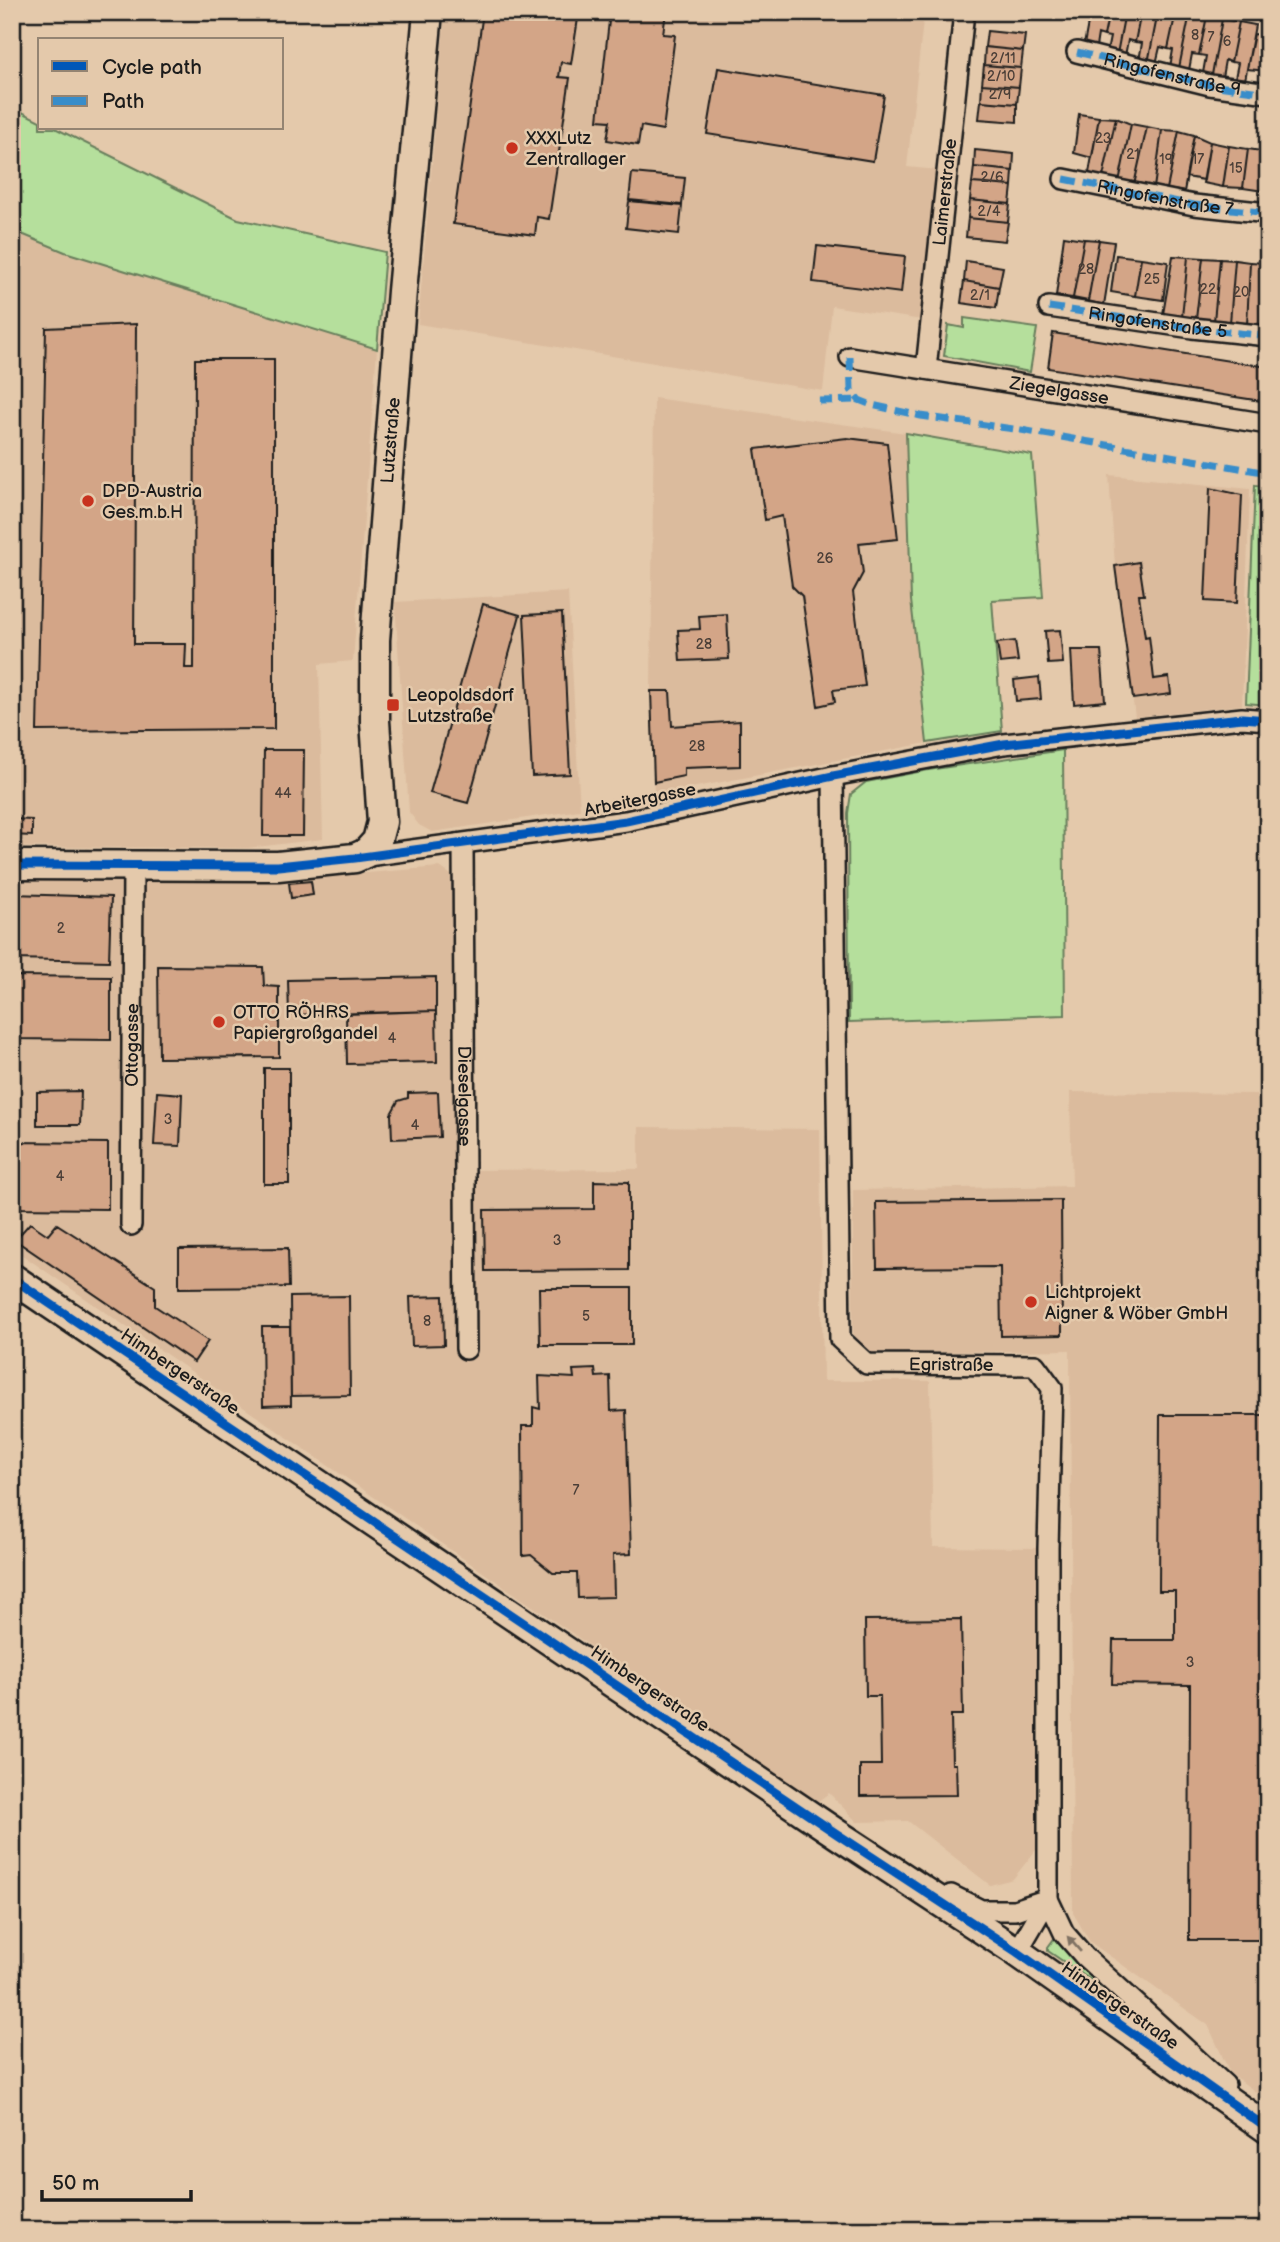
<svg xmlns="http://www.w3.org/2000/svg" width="1280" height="2242" font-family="'Balsamiq Sans',sans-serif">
	<rect width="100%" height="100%" fill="#e4c9ab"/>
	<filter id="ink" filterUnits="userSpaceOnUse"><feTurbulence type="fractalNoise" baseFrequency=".0143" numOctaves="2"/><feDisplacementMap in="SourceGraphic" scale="14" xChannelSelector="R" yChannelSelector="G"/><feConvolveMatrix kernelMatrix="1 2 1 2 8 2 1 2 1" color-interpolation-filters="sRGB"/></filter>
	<g filter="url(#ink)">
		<path fill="#dbbb9d" d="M445,12H955L954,24L923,21L907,167L938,170L922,320L832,306L823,391L418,324Z
			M12,230L65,252L377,349L353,661L319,664L323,839L248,848L12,847Z
			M654,398L906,433L911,600L927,743L654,795L651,691Z
			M1109,475L1250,489L1242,705L1135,717L1115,566Z
			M568,592L580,810L432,832L419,825L409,812L395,602Z
			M440,867L451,875L455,1170L639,1169V1127L820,1129L823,1381H930L933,1547L1036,1548L1043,1841L1013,1879L990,1885L908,1821L857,1822L829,1793L817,1802L12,1248V879L257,882Z
			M1070,1092L1257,1094L1262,1377L1268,1378V2101L1230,2073L1208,2025L1090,1942L1073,1913L1070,1350L871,1353L861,1345L853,1333V1190L1072,1186Z"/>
		<path fill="#b5df9c" stroke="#687e5c" stroke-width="2" d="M12,107L40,121V128H55L238,219L385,252L377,349L65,252L12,230Z
			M964,318L1037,328L1030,372L944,356L948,325L964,328Z
			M906,433L1032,455L1043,597L992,600L1002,731L927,743L911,600Z
			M1255,485L1268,487V705L1246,703Z
			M1063,750L1065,1015L849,1022L848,813L851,794L866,782L928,770Z
			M1056,1936L1103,1984L1101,1987L1048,1951V1947Z"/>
		<path fill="#d3a587" stroke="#1c1c1c" stroke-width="2" d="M483,12H579L571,64L561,62L559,77L570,78L549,219L537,217L535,235L453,224Z
			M610,12H666L663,34L675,35L663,130L641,126L638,145L607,140L610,121L598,120Z
			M1090,12H1109L1104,36L1098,34L1096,47L1084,45Z
			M1109,12H1125L1117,54L1107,52L1110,37L1104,36Z
			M1125,12H1141L1135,42L1128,40L1125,56L1117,54Z
			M1141,12H1158L1148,63L1139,61L1142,43L1135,42Z
			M1158,12H1176L1168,49L1160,47L1156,64L1148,63Z
			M1176,12L1190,13L1179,68L1170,67L1173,50L1168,49Z
			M1190,13L1207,16L1199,55L1192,54L1189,70L1179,68Z
			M1207,16L1222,19L1212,75L1203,73L1206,56L1199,55Z
			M1222,19L1239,22L1231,62L1225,60L1222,77L1212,75Z
			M1239,22L1255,25L1245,80L1235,78L1238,63L1231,62Z
			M987,31L1025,35L1023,51L985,47Z
			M1254,34L1268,36V71L1247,69Z
			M985,47L1023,51L1021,68L984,65Z
			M984,65L1021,68L1019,87L982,84Z
			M718,68L884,95L873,161L707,134Z
			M982,84L1019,87L1017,104L981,101Z
			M981,101L1017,104V122L979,119Z
			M1079,114L1099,117L1092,158L1074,153Z
			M1099,117L1116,118L1103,177L1089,173Z
			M1116,118L1131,124L1119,182L1103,177Z
			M1131,124L1147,127L1134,185L1119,182Z
			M1147,127L1162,130L1154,188L1134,185Z
			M1162,130L1179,131L1167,189L1154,188Z
			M1179,131L1194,135L1184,192L1167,189Z
			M1194,135L1210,142L1204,180L1186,177Z
			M1210,142L1229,146L1223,187L1203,183Z
			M1229,146L1248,149L1243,188L1223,187Z
			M1248,149L1268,152L1264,191L1243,188Z
			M975,150L1014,154L1013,171L974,167Z
			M974,167L1013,171L1012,186L972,183Z
			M632,173L685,178L682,205L629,200Z
			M972,183L1012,186L1010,204L970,200Z
			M970,200L1010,204L1008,222L968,218Z
			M629,201L682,206L679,234L626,228Z
			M968,218L1008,222L1005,241L966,237Z
			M1064,236L1084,239L1073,298L1056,296Z
			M1084,239L1099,240L1088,301L1073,298Z
			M1099,240L1114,242L1104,305L1088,301Z
			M817,246L905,256L901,293L813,282Z
			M1116,255L1141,258L1135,296L1111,292Z
			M1173,256L1188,257L1182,317L1163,314Z
			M1188,257L1203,258L1196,319L1182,317Z
			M1141,258L1168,262L1163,300L1135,296Z
			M1203,258L1220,259L1214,321L1196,319Z
			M1220,259L1235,260L1230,323L1214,321Z
			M1235,260L1250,262L1247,325L1230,323Z
			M966,261L1003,267L999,287L964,281Z
			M1250,262L1265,263L1263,326L1247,325Z
			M1265,263H1268V326H1263Z
			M964,281L999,287L996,308L961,303Z
			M136,324L134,644H186L185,668H194L195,359H274V729L37,731L46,328Z
			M1053,333L1268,367V402L1048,368Z
			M847,438L887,443L898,539L859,543L863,573L853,592L865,686L833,690L835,702L818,706L802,596L792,586L782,516L765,520L755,449Z
			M1210,488L1242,495L1237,603L1205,601Z
			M1139,562L1144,595H1139L1145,637L1149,636L1154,679L1169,677L1171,694L1133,699L1115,566Z
			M483,604L520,615L468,803L430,793Z
			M562,613L570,774L532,776L524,615Z
			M727,614L729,659L680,661L678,630L700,629L699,616Z
			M1060,630L1063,663L1048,664L1045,631Z
			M1015,641L1018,661L1000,663L997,643Z
			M1071,650H1101L1105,701L1074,704Z
			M1039,677L1041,699L1016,701L1014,680Z
			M651,691H670L672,726L740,721V766L684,768V776L654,782Z
			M264,750H304L303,836H263Z
			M12,819L32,820V836L12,835Z
			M311,881L313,895L291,898L289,883Z
			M12,894L111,897L109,961L12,959Z
			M158,966L263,967L264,986L279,987V1057L159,1058Z
			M12,976L111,977V1040L12,1039Z
			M436,977V1011L289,1015L288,980Z
			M436,1011L437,1062L347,1064L346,1014Z
			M264,1068H289V1184H264Z
			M81,1091L80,1125H37V1092Z
			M157,1092L182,1094L180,1146L154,1145Z
			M438,1092L440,1137L392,1139L391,1114L398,1101L408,1098V1093Z
			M12,1142L108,1143V1209L12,1208Z
			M594,1181L629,1182V1270L485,1271L484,1210L594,1209Z
			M1061,1200L1062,1335L1001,1336L1000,1267L877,1268L876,1202Z
			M30,1223L48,1235L57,1224L155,1287V1306L208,1341L194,1362L15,1240Z
			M288,1248L289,1287L179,1288V1249Z
			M539,1288H632V1345H540Z
			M349,1296L350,1395L291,1396L290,1297Z
			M443,1296L444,1345L412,1346L410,1297Z
			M262,1327H290L291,1405L263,1406Z
			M595,1369L596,1377L610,1376L611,1411L626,1410L631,1554L613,1555L614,1597L578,1598L577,1573H553L531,1555L523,1556L522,1426H533V1407L540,1409L539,1376L574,1378L573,1370Z
			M1160,1415H1268V1940H1189L1190,1685L1112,1684L1113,1640H1175V1591H1159Z
			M961,1619L963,1715H951L952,1764H956L957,1795L860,1796V1765H881L880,1696H866L865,1620Z"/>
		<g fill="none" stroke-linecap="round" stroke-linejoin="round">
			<defs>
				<g id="street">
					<path d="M1077,52L1210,85L1268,93"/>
					<path d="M1064,179L1194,205L1268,213"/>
					<path d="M1049,307L1192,328L1268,336"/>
					<path id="s1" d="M850,357L1268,424"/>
					<path id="s2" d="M926,369L964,12"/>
					<path id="s3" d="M833,776L840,1339L867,1364L1035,1365L1052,1388L1048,1548V1899L1017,1952"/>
					<path id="s4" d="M463,844L466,1349"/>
					<path d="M360,857L626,821L833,776L1004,744L1242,718L1268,720"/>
					<path id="s5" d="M131,1225L133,865"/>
					<path d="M951,1895L981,1910H1015L1048,1899L1064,1933L1085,1957L1225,2085"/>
				</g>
				<g id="secondary">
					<path id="s6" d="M12,865L278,866L355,858L366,853L377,841L382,822L375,721V640L402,291L428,12"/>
					<path d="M12,1278L837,1834L1017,1952L1268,2129"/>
				</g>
			</defs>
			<use href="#street" stroke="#1c1c1c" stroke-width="24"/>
			<use href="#secondary" stroke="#1c1c1c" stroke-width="33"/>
			<use href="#street" stroke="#e4c9ab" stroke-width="19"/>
			<use href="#secondary" stroke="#e4c9ab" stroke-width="28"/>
			<g stroke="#388dca" stroke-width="7" stroke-dasharray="14 7" stroke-linecap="butt">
				<path id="s7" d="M1077,52L1210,85L1268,93"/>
				<path id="s8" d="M1064,179L1194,205L1268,213"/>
				<path id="s9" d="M1049,307L1192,328L1268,336"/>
				<path d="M850,357L851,390L859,400L872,405L921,416L1021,430L1268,473"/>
				<path d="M819,401L859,400"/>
			</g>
			<defs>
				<path id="cycleway" d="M12,865L278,866L355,858L626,821L833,776L1004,744L1242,718L1268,720
					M12,1278L837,1834L1017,1952L1268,2129"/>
			</defs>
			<use href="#cycleway" stroke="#e4c9ab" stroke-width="13"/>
			<use href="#cycleway" stroke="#0057b8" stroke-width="9"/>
		</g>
		<defs><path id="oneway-solid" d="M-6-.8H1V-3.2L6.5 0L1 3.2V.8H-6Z" transform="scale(1.75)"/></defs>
		<use fill="#807264" href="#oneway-solid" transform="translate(1074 1944) rotate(-131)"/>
	</g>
	<g fill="#c8321e" stroke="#e4c9ab" stroke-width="2.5">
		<circle cx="512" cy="148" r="7"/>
		<circle cx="88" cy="501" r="7"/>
		<rect x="386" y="698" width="14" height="14" rx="3.5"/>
		<circle cx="219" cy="1022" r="7"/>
		<circle cx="1031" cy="1302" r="7"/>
	</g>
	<g text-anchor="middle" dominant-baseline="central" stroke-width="5" stroke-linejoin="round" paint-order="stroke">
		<g font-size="14" fill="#4a3e37">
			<text x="1195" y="35">8</text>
			<text x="1211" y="37">7</text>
			<text x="1227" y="41">6</text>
			<text x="1003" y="58">2/11</text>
			<text x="1001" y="76">2/10</text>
			<text x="1000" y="94">2/9</text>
			<text x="1103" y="138">23</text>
			<text x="1133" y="154">21</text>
			<text x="1166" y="159">19</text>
			<text x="1198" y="159">17</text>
			<text x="1236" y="168">15</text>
			<text x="992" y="177">2/6</text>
			<text x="989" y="211">2/4</text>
			<text x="1086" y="269">28</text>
			<text x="1152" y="279">25</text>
			<text x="1208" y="289">22</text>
			<text x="1241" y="292">20</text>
			<text x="980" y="295">2/1</text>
			<text x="825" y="558">26</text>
			<text x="704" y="644">28</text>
			<text x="697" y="746">28</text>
			<text x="283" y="793">44</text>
			<text x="61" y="928">2</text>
			<text x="392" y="1038">4</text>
			<text x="168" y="1119">3</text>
			<text x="415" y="1125">4</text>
			<text x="60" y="1176">4</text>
			<text x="557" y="1240">3</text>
			<text x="586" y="1316">5</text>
			<text x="427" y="1321">8</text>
			<text x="576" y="1490">7</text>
			<text x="1190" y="1662">3</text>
		</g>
		<g font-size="18" fill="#1c1c1c" stroke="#e4c9ab">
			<text stroke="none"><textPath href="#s7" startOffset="98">Ringofenstraße 9</textPath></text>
			<text stroke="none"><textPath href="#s2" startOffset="178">Laimerstraße</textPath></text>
			<text stroke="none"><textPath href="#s8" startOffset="103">Ringofenstraße 7</textPath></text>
			<text stroke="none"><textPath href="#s9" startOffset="110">Ringofenstraße 5</textPath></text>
			<text stroke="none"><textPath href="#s1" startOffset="212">Ziegelgasse</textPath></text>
			<text stroke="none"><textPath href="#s6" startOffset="774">Lutzstraße</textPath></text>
			<text transform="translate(640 800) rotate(-11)">Arbeitergasse</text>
			<text stroke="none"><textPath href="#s5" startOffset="180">Ottogasse</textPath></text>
			<text stroke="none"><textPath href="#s4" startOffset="252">Dieselgasse</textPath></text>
			<text stroke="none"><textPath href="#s3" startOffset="684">Egristraße</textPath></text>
			<text transform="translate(180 1372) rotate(34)">Himbergerstraße</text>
			<text transform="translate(650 1689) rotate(34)">Himbergerstraße</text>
			<text transform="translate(1120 2006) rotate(35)">Himbergerstraße</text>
		</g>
		<g font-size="18" fill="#1c1c1c" stroke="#e4c9ab" text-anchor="start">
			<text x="526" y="138">XXXLutz<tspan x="526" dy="21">Zentrallager</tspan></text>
			<text x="102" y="491">DPD-Austria<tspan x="102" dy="21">Ges.m.b.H</tspan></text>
			<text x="407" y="695">Leopoldsdorf<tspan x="407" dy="21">Lutzstraße</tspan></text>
			<text x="233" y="1012">OTTO RÖHRS<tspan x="233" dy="21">Papiergroßgandel</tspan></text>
			<text x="1045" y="1292">Lichtprojekt<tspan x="1045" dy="21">Aigner &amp; Wöber GmbH</tspan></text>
		</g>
	</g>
	<rect width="1280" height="2242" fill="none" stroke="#e4c9ab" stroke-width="42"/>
	<rect x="21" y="21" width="1238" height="2200" fill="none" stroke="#1c1c1c" stroke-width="2.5" filter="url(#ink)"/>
	<rect x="38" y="38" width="245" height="91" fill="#e4c9ab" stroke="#948472" stroke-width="2"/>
	<rect x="52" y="61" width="35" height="10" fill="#0057b8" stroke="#948472" stroke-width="2"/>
	<text x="102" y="74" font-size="21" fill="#1c1c1c">Cycle path</text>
	<rect x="52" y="96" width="35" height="10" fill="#388dca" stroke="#948472" stroke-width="2"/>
	<text x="102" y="108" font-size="21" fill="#1c1c1c">Path</text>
	<path d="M42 2190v10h149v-10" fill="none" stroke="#1c1c1c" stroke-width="3.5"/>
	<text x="52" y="2190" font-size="21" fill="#1c1c1c" stroke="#e4c9ab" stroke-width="5" paint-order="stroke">50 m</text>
</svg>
